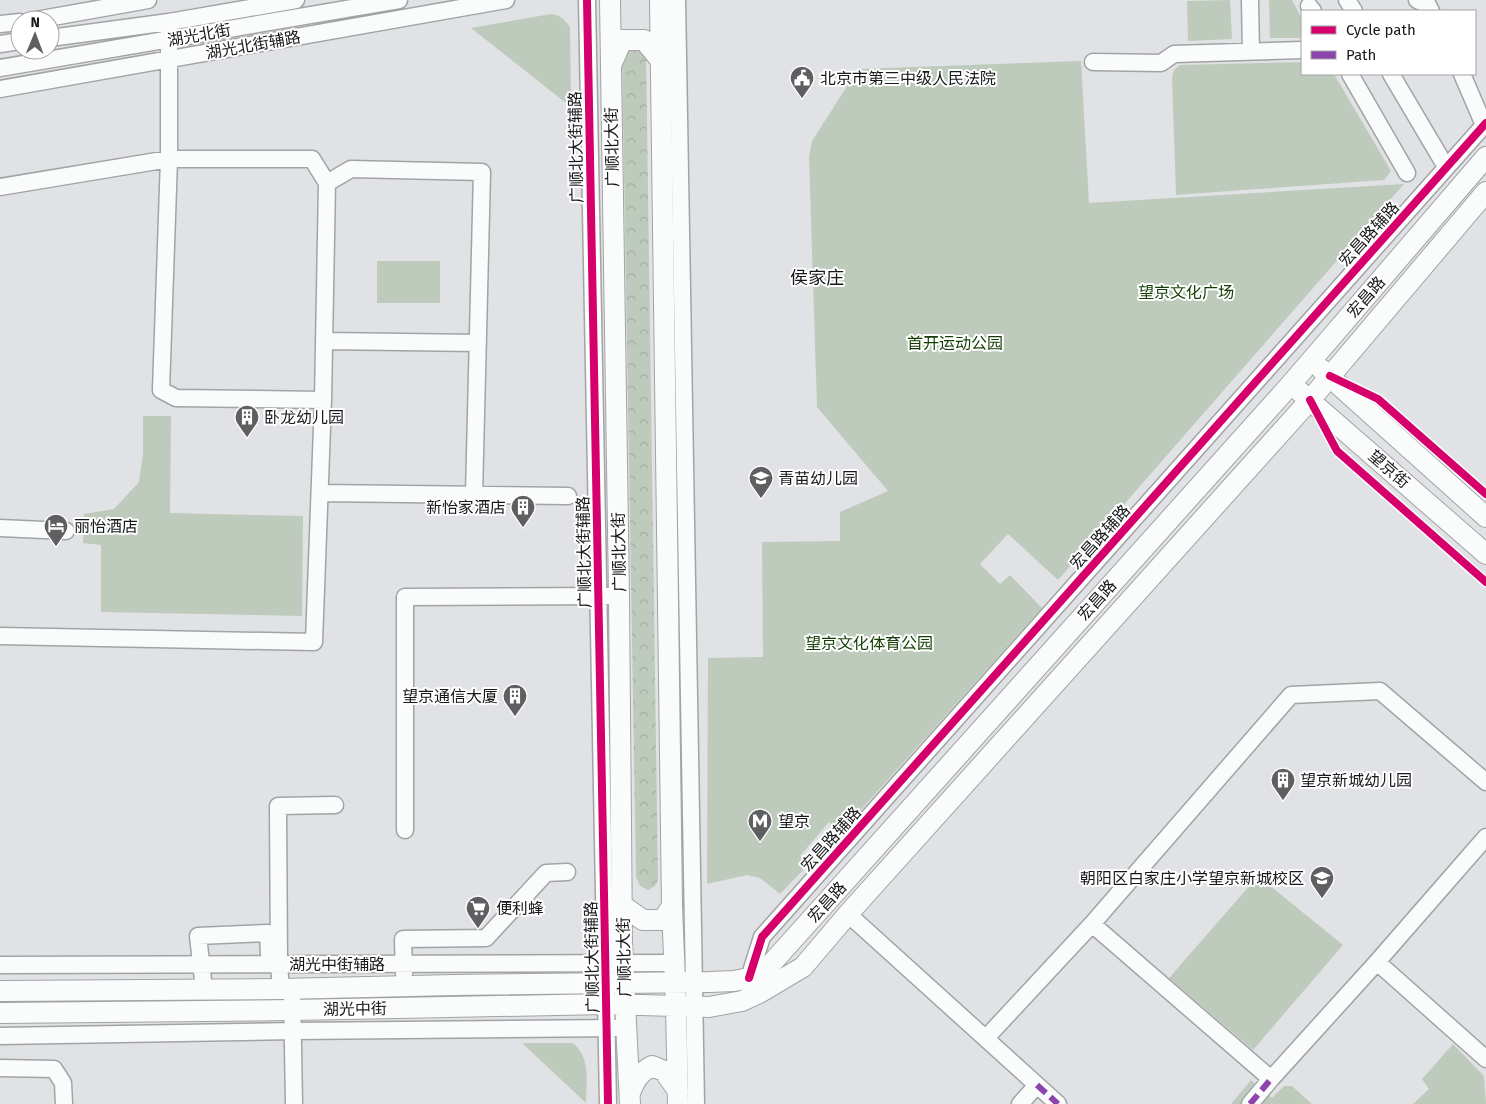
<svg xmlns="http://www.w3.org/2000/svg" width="1486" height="1104" font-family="'Fira Sans','Noto Sans SC',sans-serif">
	<defs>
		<pattern id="forest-crowns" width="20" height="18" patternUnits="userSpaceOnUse" patternTransform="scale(1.25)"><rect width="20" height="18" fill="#becbbc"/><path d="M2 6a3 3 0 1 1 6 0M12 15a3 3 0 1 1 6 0" fill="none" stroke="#a3aea1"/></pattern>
	</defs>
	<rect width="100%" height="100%" fill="#e1e2e5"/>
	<path fill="#becbbc" d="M1230,0L1232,39L1188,41L1187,1Z
		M1269,0H1292L1302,19V38H1270Z
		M551,14C561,15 564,19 570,27L571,107L471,28Z
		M1081,61L1089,203L1404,184L1058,580L1008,534L980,564L1000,584L1010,575L1042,608L841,832L829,822L800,856L809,864L780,894L760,878L747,875L707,884L708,658L763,657L762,542L840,541V512L888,491L817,407L809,157L812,141L858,69Z
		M1302,62V74H1334L1391,171L1384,180L1176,195L1172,78L1174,70L1180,65Z
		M377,261H440V303H377Z
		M143,416H171L170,513L303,516L302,616L101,612V545L83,543L84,514L114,509L139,482L143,454Z
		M1258,876L1343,945L1253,1050L1169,978Z
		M522,1043H573C591,1058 586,1081 586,1103Z
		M1453,1044L1484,1076L1486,1104H1413L1429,1089L1422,1079Z
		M1251,1080L1272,1098L1284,1086H1292L1312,1104H1231Z"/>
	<path fill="url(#forest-crowns)" d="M633,43L646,53L658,880L655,886L648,890L640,886L636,877L622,53Z"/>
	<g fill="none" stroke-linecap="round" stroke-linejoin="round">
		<defs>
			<path id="minor" d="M587,0L608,1104
				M677,0L696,1104
				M1250,0L1251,52
				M1347,0L1354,11
				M1417,0L1428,5L1431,11
				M1309,6L1313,11
				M36,20L148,0
				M0,24L20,22
				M50,38L169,22L296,0
				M0,44L20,41
				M1093,62L1161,63L1174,54L1302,50
				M0,68L399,0
				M1350,74L1407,173
				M1391,74L1446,167
				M1462,74L1484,125
				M0,89L506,0
				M327,183L351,169L482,172L474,495
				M0,187L169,159H312L327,183L323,400L176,398L161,390L169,159V22
				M324,341L478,343
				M320,493L568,496
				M0,528L66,531
				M0,636L314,642L323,400
				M405,830V597L609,596
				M848,914L1037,1085L1020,1104
				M1092,924L1271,1079L1377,962L1486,837
				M1377,962L1486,1059
				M0,965L674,963
				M404,974L403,939L486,938L546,873L567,872
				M749,978L762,937L1486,123
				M204,989L198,936L268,933L269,955
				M281,989L279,965L278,806L335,805
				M292,989L294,1104
				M0,1036L293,1031L618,1028
				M986,1038L1092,924L1291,695L1380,691L1486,782
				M0,1068L54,1069L63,1083L64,1104
				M1037,1085L1058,1104
				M1250,1104L1271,1079"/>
			<path id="major" d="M610,0L619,596L622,941L630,1104
				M660,0L672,906L676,1006L678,1104
				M612,63L622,40H644L662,62
				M1321,369L1486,517
				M1299,391L1486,554
				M623,906L643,920H663L672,906
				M0,991L281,989L454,985L709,982L734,981L749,978L771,964L1291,384L1486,157
				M0,1013L293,1010L606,1004L709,1007L742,1001L761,992L803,967L848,914L1310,400L1486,192
				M630,1093C635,1080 639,1073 652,1066L664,1071L678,1091"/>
		</defs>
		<use href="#minor" stroke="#a2a3a5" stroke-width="19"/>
		<use href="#major" stroke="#a2a3a5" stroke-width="22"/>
		<use href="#minor" stroke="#fafbfb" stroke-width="16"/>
		<use href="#major" stroke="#fafbfb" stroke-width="20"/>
		<path stroke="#8e44ad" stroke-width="6" stroke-dasharray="12 6" stroke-linecap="butt" d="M1037,1085L1058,1104
			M1250,1104L1271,1079"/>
		<defs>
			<path id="cycleway" d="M587,0L608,1104
				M1330,376L1378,399L1486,494
				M1310,400L1337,451L1486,582
				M749,978L762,937L1486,123"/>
		</defs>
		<use href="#cycleway" stroke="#fff" stroke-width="11"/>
		<use href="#cycleway" stroke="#d6006c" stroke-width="8"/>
	</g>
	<defs>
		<symbol id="civic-pin" viewBox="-11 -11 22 30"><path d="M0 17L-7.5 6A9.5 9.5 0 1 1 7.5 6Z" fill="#5e5f61" stroke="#fff"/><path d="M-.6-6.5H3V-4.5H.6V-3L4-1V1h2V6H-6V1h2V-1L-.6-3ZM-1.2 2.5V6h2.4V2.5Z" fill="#fff"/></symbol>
		<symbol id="building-pin" viewBox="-11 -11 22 30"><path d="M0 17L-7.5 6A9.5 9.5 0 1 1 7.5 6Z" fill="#5e5f61" stroke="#fff"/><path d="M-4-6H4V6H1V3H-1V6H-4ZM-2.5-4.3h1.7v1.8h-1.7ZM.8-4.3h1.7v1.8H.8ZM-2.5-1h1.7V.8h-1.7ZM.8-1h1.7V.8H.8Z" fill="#fff"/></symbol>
		<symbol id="school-pin" viewBox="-11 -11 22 30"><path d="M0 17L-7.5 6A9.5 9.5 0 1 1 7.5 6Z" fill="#5e5f61" stroke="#fff"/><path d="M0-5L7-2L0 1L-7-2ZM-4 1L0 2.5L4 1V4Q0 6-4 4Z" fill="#fff"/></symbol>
		<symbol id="hotel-pin" viewBox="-11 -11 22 30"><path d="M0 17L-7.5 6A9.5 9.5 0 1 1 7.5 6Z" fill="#5e5f61" stroke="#fff"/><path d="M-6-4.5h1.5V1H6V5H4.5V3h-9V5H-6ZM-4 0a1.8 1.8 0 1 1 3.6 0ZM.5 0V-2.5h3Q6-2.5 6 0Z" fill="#fff"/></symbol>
		<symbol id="metro-pin" viewBox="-11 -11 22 30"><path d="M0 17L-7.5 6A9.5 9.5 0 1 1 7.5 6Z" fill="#5e5f61" stroke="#fff"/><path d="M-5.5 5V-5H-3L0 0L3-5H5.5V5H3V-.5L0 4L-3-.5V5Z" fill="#fff"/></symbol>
		<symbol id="supermarket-pin" viewBox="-11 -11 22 30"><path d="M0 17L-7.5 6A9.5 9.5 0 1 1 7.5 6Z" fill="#5e5f61" stroke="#fff"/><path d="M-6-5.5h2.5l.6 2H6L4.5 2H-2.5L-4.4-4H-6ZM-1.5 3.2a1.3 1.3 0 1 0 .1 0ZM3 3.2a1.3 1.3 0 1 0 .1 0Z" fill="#fff"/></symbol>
	</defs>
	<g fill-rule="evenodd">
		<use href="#civic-pin" x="788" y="64" width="28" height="38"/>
		<use href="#building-pin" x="233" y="403" width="28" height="38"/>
		<use href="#school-pin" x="747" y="464" width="28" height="38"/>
		<use href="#building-pin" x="509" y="493" width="28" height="38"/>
		<use href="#hotel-pin" x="42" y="512" width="28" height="38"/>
		<use href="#building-pin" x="501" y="682" width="28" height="38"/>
		<use href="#building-pin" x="1269" y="766" width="28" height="38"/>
		<use href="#metro-pin" x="746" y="807" width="28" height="38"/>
		<use href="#school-pin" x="1308" y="864" width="28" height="38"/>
		<use href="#supermarket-pin" x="464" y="894" width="28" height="38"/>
	</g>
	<g text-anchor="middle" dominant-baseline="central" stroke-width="4" stroke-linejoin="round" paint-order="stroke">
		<g font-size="16" fill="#17181a" stroke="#fff">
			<text transform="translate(199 35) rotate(-10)">湖光北街</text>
			<text transform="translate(253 45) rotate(-10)">湖光北街辅路</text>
			<text transform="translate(576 147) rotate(-91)">广顺北大街辅路</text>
			<text transform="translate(612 147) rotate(-91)">广顺北大街</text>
			<text transform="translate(1369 234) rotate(-48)">宏昌路辅路</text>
			<text transform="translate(1366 297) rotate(-49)">宏昌路</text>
			<text transform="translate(1389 469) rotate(41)">望京街</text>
			<text transform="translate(1100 537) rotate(-48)">宏昌路辅路</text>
			<text transform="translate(584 552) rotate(-91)">广顺北大街辅路</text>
			<text transform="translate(619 552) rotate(-91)">广顺北大街</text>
			<text transform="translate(1097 600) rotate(-48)">宏昌路</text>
			<text transform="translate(831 839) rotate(-48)">宏昌路辅路</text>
			<text transform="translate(827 902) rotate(-48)">宏昌路</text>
			<text transform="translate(592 957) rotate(-91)">广顺北大街辅路</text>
			<text transform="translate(624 957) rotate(-91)">广顺北大街</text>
			<text x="337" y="964">湖光中街辅路</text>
			<text transform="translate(355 1009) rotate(-1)">湖光中街</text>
		</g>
		<g font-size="16" fill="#17181a" stroke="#fff" text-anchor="start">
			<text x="820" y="78">北京市第三中级人民法院</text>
			<text x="264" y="417">卧龙幼儿园</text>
			<text x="778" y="478">青苗幼儿园</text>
			<text x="506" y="507" text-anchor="end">新怡家酒店</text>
			<text x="74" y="526">丽怡酒店</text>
			<text x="498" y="696" text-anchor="end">望京通信大厦</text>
			<text x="1300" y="780">望京新城幼儿园</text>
			<text x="778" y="821">望京</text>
			<text x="1304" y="878" text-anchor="end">朝阳区白家庄小学望京新城校区</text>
			<text x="496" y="908">便利蜂</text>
		</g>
		<g font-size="16" fill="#133e03" stroke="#fff">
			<text x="1186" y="292">望京文化广场</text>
			<text x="955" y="343">首开运动公园</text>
			<text x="869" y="643">望京文化体育公园</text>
		</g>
		<g font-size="18" fill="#17181a" stroke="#fff">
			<text x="817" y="278">侯家庄</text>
		</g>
	</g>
	<rect x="1301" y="10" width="175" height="65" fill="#ffffff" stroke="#a2a3a3"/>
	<rect x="1311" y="26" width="25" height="8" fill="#d6006c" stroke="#a2a3a3"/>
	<text x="1346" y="35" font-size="15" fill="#17181a">Cycle path</text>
	<rect x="1311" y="51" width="25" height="8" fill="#8e44ad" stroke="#a2a3a3"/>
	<text x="1346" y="60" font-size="15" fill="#17181a">Path</text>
	<g transform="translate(35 35) rotate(1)"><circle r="24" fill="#ffffff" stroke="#a2a3a3"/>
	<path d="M0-4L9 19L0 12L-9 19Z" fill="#5e5f61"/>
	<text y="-8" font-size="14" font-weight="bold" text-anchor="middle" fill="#17181a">N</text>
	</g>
</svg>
